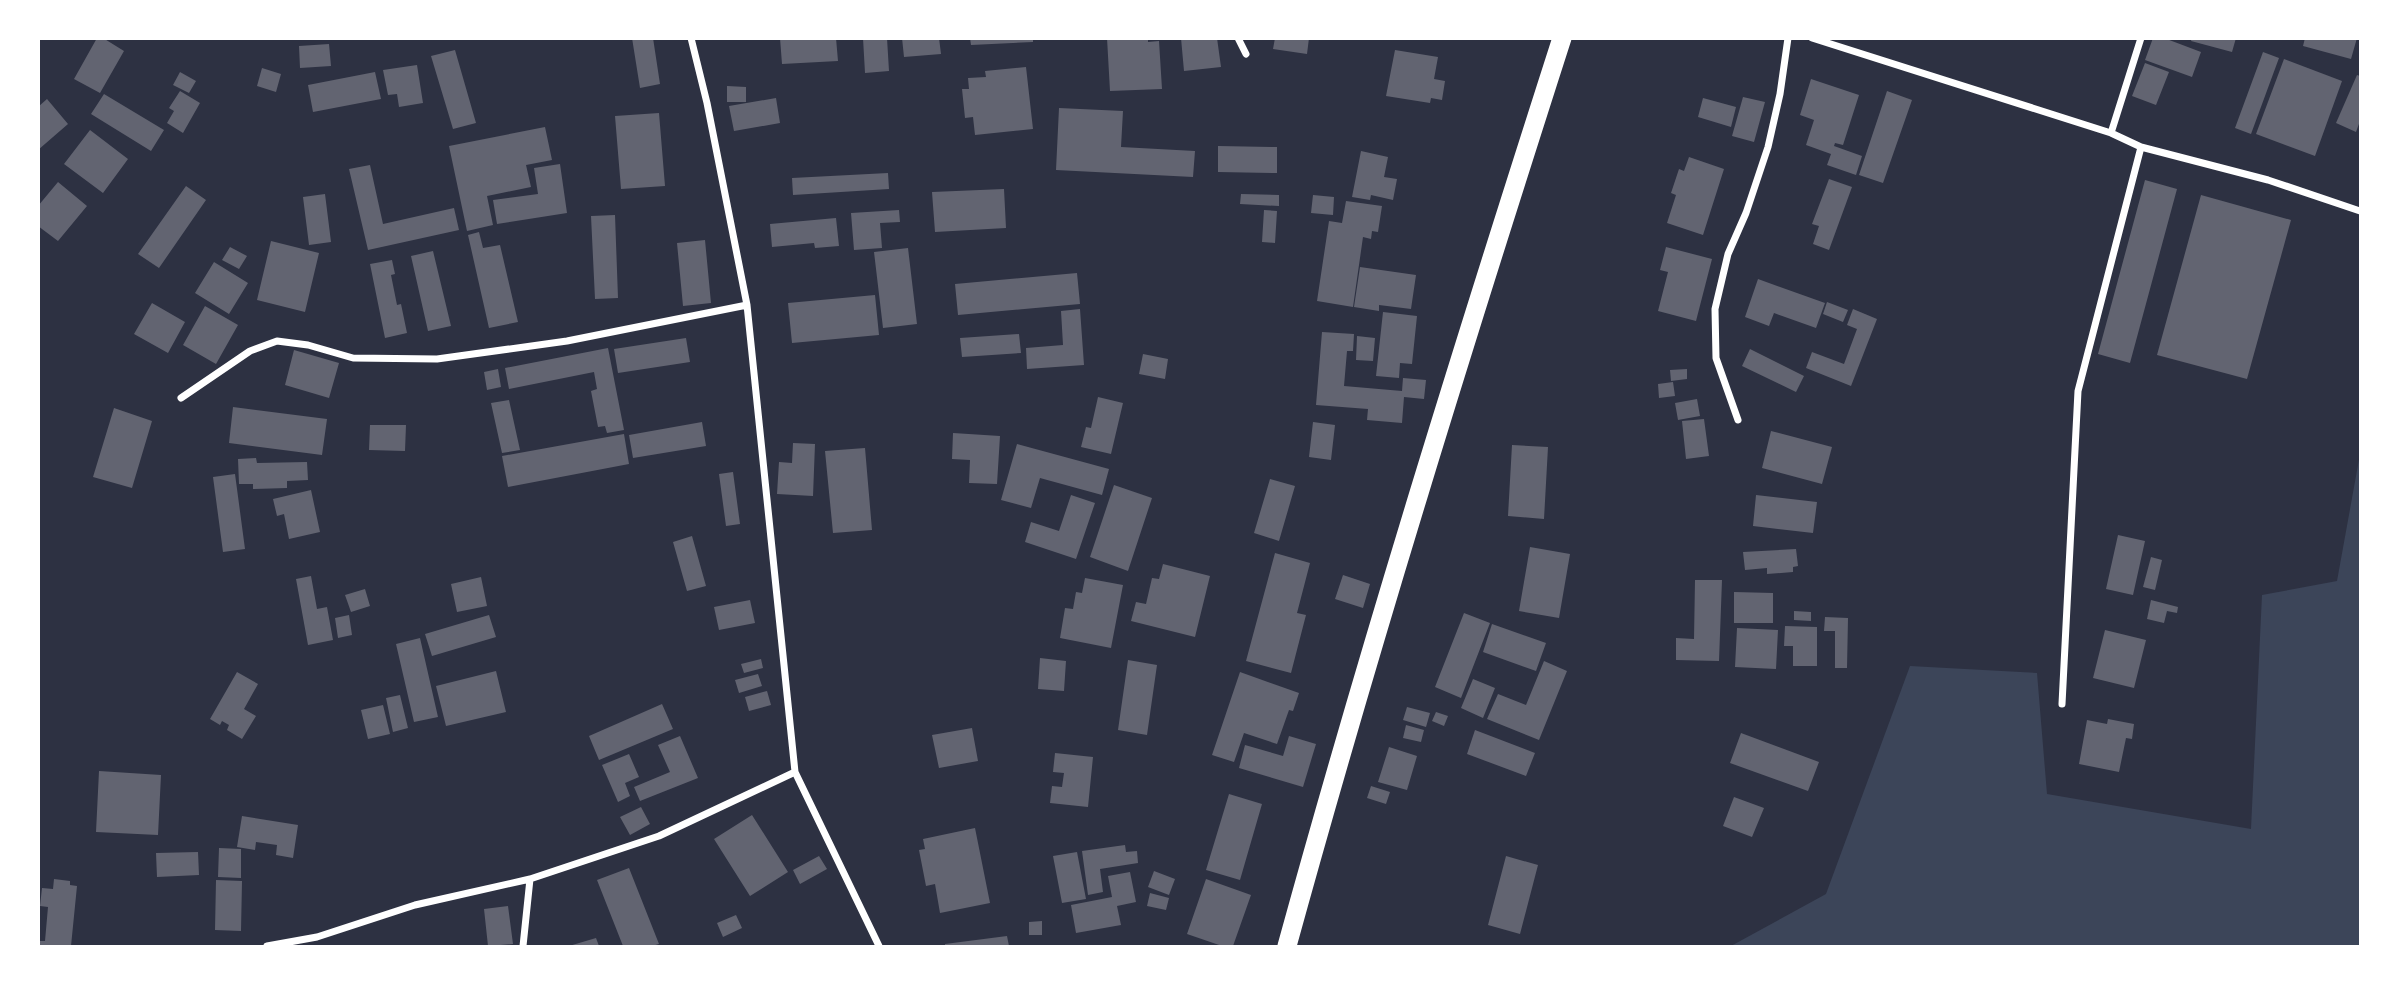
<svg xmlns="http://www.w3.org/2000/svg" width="2399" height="985" font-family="Roboto,sans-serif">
	<rect width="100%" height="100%" fill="#2d3142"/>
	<path fill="#3c4559" d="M2360,454V946H1731L1826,894L1910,666L2037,673L2047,794L2251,829L2262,595L2337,581Z"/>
	<path fill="#626471" d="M97,38H103L124,51L100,93L74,79Z
		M632,38H653L660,84L640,88Z
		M780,38H836L838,61L782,64Z
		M863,38H887L889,71L865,73Z
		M902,38H939L941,54L904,57Z
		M970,38H1033V42L971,45Z
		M1107,38H1148V42L1159,41L1162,89L1110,91Z
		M1181,38H1217L1221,67L1184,71Z
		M1275,38H1309L1307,54L1273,49Z
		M2153,38H2164L2201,52L2192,77L2145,60Z
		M2192,38H2236L2232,52L2191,41Z
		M2305,38H2357L2351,59L2303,46Z
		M329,44L331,66L300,68L299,46Z
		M455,50L476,123L453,129L431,56Z
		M1395,50L1438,57L1434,79L1445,81L1442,100L1431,98L1430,103L1386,96Z
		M2263,52L2279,58L2251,134L2235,128Z
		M2284,59L2342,81L2315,156L2256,134Z
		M2145,63L2169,72L2156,105L2132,96Z
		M417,65L423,103L399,107L397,94L388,95L383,70Z
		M1026,67L1033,129L975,135L973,117L965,118L962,89H969L968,78L986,77L985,71Z
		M262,68L281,74L276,92L257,86Z
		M180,72L196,81L189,93L173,85Z
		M375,72L381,99L313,112L308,85Z
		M2357,75L2360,76V121L2356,132L2336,123Z
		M1811,79L1859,95L1843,145L1835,143L1834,146L1862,156L1856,175L1827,165L1831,154L1806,145L1814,120L1800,115Z
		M727,86L746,87V102H727Z
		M180,91L200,103L183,133L167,123L174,111L169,108Z
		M1887,91L1912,100L1883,183L1859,175Z
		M104,94L164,130L151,151L91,114Z
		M1743,97L1765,102L1754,142L1732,136Z
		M776,98L780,123L734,131L729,106Z
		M1703,98L1736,107L1731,127L1698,117Z
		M47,99L68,124L38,150V107Z
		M1059,108L1123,111L1121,147L1195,151L1193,177L1056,170Z
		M659,113L665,186L621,189L615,116Z
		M545,127L552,160L526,165L531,187L487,196L493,225L467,231L449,146Z
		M90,130L128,159L103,193L64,164Z
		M1218,146L1277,147V173L1218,172Z
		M1361,151L1388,157L1384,177L1397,179L1393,200L1371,195L1370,200L1352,197Z
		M1689,157L1724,169L1703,235L1667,223L1676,195L1671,193L1679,169L1684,171Z
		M560,164L567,213L497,224L493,200L538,194L534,168Z
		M370,165L383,224L454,208L459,230L368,250L349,169Z
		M888,173L889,189L793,195L792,178Z
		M1829,179L1852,187L1829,250L1813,244L1819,226L1812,224Z
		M2145,180L2177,189L2130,363L2098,354Z
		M58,182L87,206L58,241L38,226V206Z
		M186,186L206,200L159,268L138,254Z
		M1004,189L1006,228L935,232L932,192Z
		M325,194L331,242L309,245L303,197Z
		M1241,194L1279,195V206L1240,204Z
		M1313,195L1334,197L1333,215L1311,213Z
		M2201,195L2291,220L2247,379L2157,355Z
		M1346,201L1382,206L1378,232L1372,231L1371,239L1363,237L1353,307L1317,301L1329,221L1342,223Z
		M899,210L900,222L880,223L882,248L854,250L851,213Z
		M1264,210L1277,211L1275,243L1262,242Z
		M615,215L618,298L595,299L591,216Z
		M836,218L839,246L815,248L814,243L772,247L770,224Z
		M479,232L483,248L500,245L518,322L489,328L468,235Z
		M705,240L711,303L683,306L677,243Z
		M271,241L319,253L305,312L257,300Z
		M230,247L247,256L239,269L222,260Z
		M1666,247L1712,259L1696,321L1658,311L1668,272L1660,270Z
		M908,248L917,324L883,328L874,252Z
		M433,251L451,326L428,331L411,256Z
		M392,260L395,274L391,275L397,305L401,304L407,333L385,338L370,264Z
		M214,262L248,283L229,314L195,293Z
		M1360,267L1416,275L1411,309L1379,305V311L1354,307Z
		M1077,273L1080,304L958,315L955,284Z
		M1758,279L1825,303L1816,328L1774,313L1769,326L1745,317Z
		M875,295L879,335L792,343L788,303Z
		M1827,302L1848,310L1843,322L1823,314Z
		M152,303L185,322L168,353L134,334Z
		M205,306L238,325L216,364L183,345Z
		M1080,309L1084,365L1027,369L1026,348L1063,345L1061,311Z
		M1853,309L1877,319L1851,386L1806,368L1812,352L1844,364L1857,329L1847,325Z
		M1383,312L1417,316L1412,364L1400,363L1399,378L1376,376Z
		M1322,332L1354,334L1353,351H1347L1344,386L1402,391L1403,378L1426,380L1424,399L1404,397L1402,423L1367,420L1368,409L1316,405Z
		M1019,334L1021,353L962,357L960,338Z
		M1357,336L1375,338L1373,361L1356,360Z
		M686,338L690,362L618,373L614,349Z
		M608,348L624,430L607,433L605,426L598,427L591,391L597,389L594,372L509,389L505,368Z
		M1750,349L1804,376L1796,392L1742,366Z
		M294,350L339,363L329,398L285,385Z
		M1143,354L1168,359L1165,379L1139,374Z
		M498,369L501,387L487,390L484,372Z
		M1687,369V379L1671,381L1670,370Z
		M1673,382L1675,396L1659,398L1658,384Z
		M1098,397L1123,403L1111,454L1081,447L1086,427L1091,428Z
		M1697,399L1700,416L1678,420L1675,403Z
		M509,400L520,450L502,453L491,403Z
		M233,407L327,419L322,455L229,443Z
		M114,408L152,421L132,488L93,477Z
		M1704,419L1709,456L1686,459L1682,421Z
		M702,422L706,446L633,458L629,435Z
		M1313,422L1335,425L1331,460L1309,457Z
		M370,425H406L405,451L369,450Z
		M1771,431L1832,447L1822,484L1762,468Z
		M953,433L1000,436L997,484L969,483L970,460L952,459Z
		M624,434L629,464L508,487L502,456Z
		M793,443L815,444L813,496L777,494L779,462L792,463Z
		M1017,444L1109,469L1102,495L1040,478L1031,508L1001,500Z
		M1512,445L1548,447L1544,519L1508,516Z
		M865,448L872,530L833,533L825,451Z
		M256,458L257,463L307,462L308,480L287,481V488L253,489V484H239L238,459Z
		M733,472L740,524L726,526L719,474Z
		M235,474L245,549L223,552L213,477Z
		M1270,479L1295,486L1279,541L1254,533Z
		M1114,485L1152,498L1128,571L1090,557Z
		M311,490L320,532L289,539L284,514L277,516L273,499Z
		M1071,495L1095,503L1076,559L1025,542L1031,522L1059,531Z
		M1756,495L1817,502L1813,533L1753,526Z
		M2118,535L2145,541L2133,595L2106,589Z
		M692,536L706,586L687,591L673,542Z
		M1530,547L1570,554L1559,618L1519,611Z
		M1796,549L1798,566L1793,567V572L1767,574V568L1745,570L1743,552Z
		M1275,553L1310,563L1297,613L1306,615L1291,673L1246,661Z
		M2151,557L2162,560L2155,590L2143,587Z
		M1163,564L1210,576L1195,637L1131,621L1136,602L1146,604L1152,578L1159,579Z
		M1343,575L1370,584L1363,608L1335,599Z
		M311,576L317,609L327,607L333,640L308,645L296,579Z
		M481,577L487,606L457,612L451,584Z
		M1085,578L1123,585L1111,648L1060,638L1065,608L1073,609L1076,592L1082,593Z
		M1695,580H1722L1719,661L1676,660V638L1694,639Z
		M365,589L370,606L351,612L345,595Z
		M1734,592L1773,593V623H1734Z
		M750,600L755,623L719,630L714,607Z
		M2151,600L2178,607L2177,613L2167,611L2164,623L2147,619Z
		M1794,611L1811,612V621L1794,620Z
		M1464,613L1490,623L1461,698L1435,687Z
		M349,615L352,635L338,638L335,618Z
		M489,615L496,637L432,656L425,634Z
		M1825,617L1848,618L1847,668H1835V631H1824Z
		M1492,624L1546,643L1536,671L1483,652Z
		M1785,626L1817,627V666H1793V646H1784Z
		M1737,628L1778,630L1776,669L1735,667Z
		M2105,630L2146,640L2134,688L2093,678Z
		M420,638L438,717L414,722L396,644Z
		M1040,658L1066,661L1064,691L1038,689Z
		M761,659L763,668L744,673L741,664Z
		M1128,660L1157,665L1147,735L1118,730Z
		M1544,661L1567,671L1539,740L1487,719L1498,694L1526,705Z
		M496,671L506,712L446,726L436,686Z
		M237,672L258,684L244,709L256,716L242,739L227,730L229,725L222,721L220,725L210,719Z
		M1240,672L1299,693L1293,711L1289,710L1277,744L1244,733L1234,762L1212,755Z
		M758,674L762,686L739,693L735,680Z
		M1473,679L1495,688L1483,718L1461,708Z
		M767,691L771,705L749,711L745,697Z
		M400,695L408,728L393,732L386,698Z
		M662,704L673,729L599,760L589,736Z
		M383,705L390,734L368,739L361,710Z
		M1407,707L1430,713L1426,727L1403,720Z
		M1436,712L1448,716L1444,726L1432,721Z
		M2108,719L2134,724L2132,739L2126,738L2119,772L2079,764L2087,720L2107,724Z
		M1406,725L1424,730L1421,742L1403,738Z
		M972,728L978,761L939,768L932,735Z
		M1475,730L1535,753L1526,776L1467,754Z
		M1741,733L1819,762L1808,791L1730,763Z
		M680,736L698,778L640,801L634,787L670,772L658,745Z
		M1289,736L1316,744L1303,787L1239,768L1245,745L1283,756Z
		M1389,747L1417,756L1407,790L1378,782Z
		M1055,753L1093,757L1088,807L1050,803L1052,786L1062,787L1064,773L1053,772Z
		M629,754L639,777L625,783L630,796L618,802L602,765Z
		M99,771L161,775L158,835L96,832Z
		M1371,786L1390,792L1386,804L1367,798Z
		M1229,794L1262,804L1240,880L1206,870Z
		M1734,797L1764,808L1752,837L1723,826Z
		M641,807L650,824L630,835L620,817Z
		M752,815L788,872L750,896L714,839Z
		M242,816L298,825L293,858L276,855L277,845L256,842L255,850L237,847Z
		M975,828L990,903L940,913L935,884L926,886L919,850L925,849L923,839Z
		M1125,845L1126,852L1137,851L1138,863L1100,869L1103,892L1088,895L1082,851Z
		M219,848L241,849V878L218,877Z
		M198,852L199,875L157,877L156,853Z
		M1077,852L1086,899L1062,903L1053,856Z
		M819,856L827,869L800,884L793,870Z
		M1506,856L1538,865L1520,934L1488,925Z
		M629,868L659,944L652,946H623L597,880Z
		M1154,871L1175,879L1169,895L1148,887Z
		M1130,872L1136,902L1117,906L1121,925L1076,933L1071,905L1112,897L1108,876Z
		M54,879L70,881V885L77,886L71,946H38V941H45L48,907L40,906L42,888L53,889Z
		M1206,879L1251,895L1233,946H1222L1187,934Z
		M216,880L242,881L241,931L215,930Z
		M1150,893L1169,898L1166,910L1147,906Z
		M508,906L513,944L488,946L484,909Z
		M736,915L742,928L723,937L717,923Z
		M1042,921V935H1029V922Z
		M1007,936L1009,946H945V944Z
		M596,938L599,946H569Z"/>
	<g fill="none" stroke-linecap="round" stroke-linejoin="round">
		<path stroke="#fff" stroke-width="7" d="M691,38L707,103L747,305L795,772L879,946
			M1238,38L1246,54
			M1812,38L2111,133L2141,147L2268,180L2360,211
			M2111,133L2141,38
			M181,398L250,351L277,341L308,345L353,358L437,359L567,341L747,305
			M1738,420L1716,358L1715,309L1728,254L1746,213L1768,147L1780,94L1788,38
			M2062,704L2078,391L2141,147
			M267,946L317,937L415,905L530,879L659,836L795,772
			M523,946L530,879"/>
		<path stroke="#fff" stroke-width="19" d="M1287,946C1371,641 1465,340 1562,38"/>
	</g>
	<rect width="2399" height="985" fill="none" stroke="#ffffff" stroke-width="80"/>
</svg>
